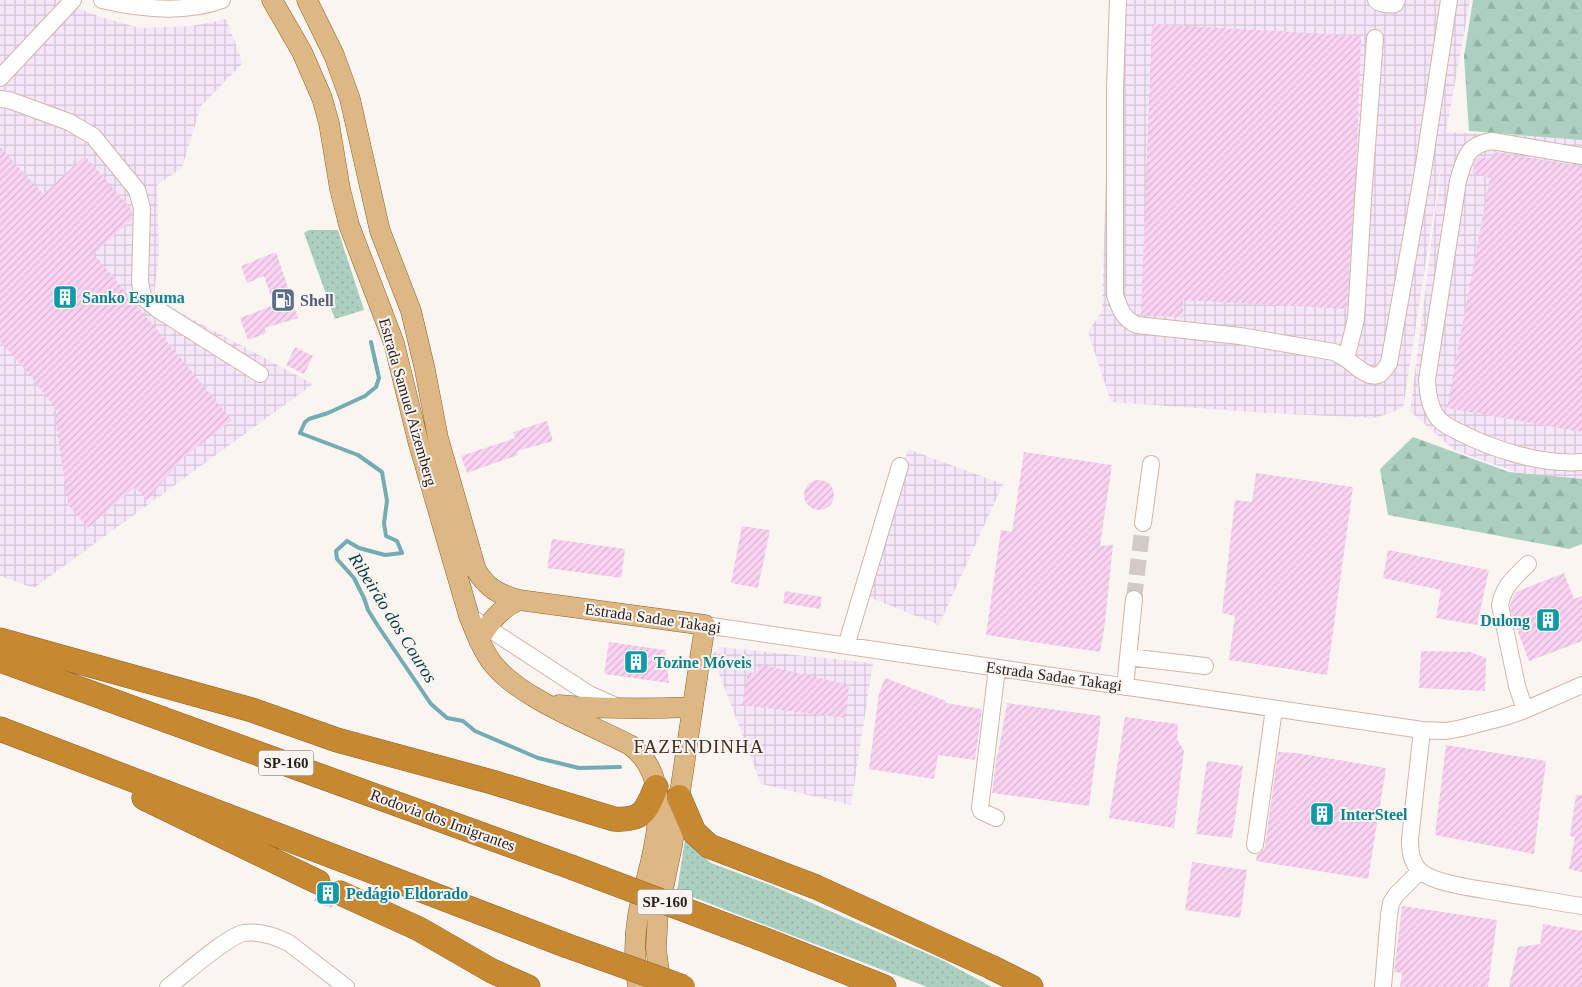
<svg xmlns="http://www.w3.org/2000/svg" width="1582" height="987" font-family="'Times New Roman',serif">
	<defs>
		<pattern id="industrial-grid" width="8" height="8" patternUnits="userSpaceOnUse" patternTransform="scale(1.25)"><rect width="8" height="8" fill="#f6e6f9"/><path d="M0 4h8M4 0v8" fill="none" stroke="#d3c5d5"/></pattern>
		<pattern id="green-dots" width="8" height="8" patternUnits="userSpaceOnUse" patternTransform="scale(1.25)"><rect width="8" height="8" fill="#abd0bf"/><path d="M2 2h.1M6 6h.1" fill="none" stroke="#93b2a4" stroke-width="1.8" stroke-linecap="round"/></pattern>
		<pattern id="forest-firs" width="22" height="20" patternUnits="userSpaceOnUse" patternTransform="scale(1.25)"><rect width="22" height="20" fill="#abd0bf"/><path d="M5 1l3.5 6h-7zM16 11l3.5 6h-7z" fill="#93b2a4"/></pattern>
		<pattern id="building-hatch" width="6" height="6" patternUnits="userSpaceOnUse" patternTransform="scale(1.25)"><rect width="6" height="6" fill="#fad3f2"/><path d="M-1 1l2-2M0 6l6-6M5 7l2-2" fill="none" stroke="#d6b5cf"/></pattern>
	</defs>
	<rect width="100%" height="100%" fill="#fbf5f2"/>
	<path fill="url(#industrial-grid)" d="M0,0H57L98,16L140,28L192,26L226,19L243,63L201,106L182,168L157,185L159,254L154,295L181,313L313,384L34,588L0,576Z
		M1111,0H1470L1446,132L1582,138V481L1535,479L1454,450L1410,411L1442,159L1403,408L1376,418L1266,413L1111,402L1088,332L1102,311Z
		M908,449L1003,484L939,625L866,596Z
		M720,647L873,663L851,805L761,784L712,655Z"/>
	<path fill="url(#green-dots)" d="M309,230H338L364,310L335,319L304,233Z
		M685,839L711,863L773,886L944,961L992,987H927L677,891Z"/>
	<path fill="url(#forest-firs)" d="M1473,0H1582V140L1469,131L1464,56Z
		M1413,437L1509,472L1582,479V544L1569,549L1388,515L1380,469Z"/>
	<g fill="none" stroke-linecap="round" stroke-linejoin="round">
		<path stroke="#73acb1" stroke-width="4" d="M371,342L379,378L376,387L365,396L328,413L309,419L305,422L300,433L358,455L382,472L387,501L384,523L386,536L397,541L402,553L385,555L359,548L347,541L336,551L337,559L354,578L364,598L368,610L378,626L431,704L447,718L463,721L475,731L538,758L579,768L620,767"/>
	</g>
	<path fill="url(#building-hatch)" d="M1152,24L1361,36L1357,148L1347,309L1183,300V317L1141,315Z
		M0,147L43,194L85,156L132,210V219L94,254L232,420L184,457L147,500L135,487L88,528L68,504L55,415L58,412L25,369L0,341Z
		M1494,152L1582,166V432L1447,408L1490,178L1473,173L1475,161L1478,158H1491Z
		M276,252L298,318L265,328L266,333L248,340L240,318L274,305L264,276L247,283L241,266Z
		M295,347L313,356L304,374L286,365Z
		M547,421L553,441L517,451L518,455L467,473L461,456L515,438L513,432Z
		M1024,452L1112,465L1100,546L1113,545L1104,631L1100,652L986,635L1001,530L1012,532Z
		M1256,473L1353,487L1327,675L1229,660L1235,616L1222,613L1235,500L1252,502Z
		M804 495a15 15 0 1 1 30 0a15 15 0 1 1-30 0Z
		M742,526L770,530L758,588L731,583Z
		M552,539L625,549L621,578L547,568Z
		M1388,550L1489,570L1477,625L1436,618L1441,590L1383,578Z
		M1564,573L1574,599L1582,596V641L1529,661L1512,616L1510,605L1513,597L1516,592Z
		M785,591L822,597L820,609L783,603Z
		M609,642L665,650L669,683L604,674Z
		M1421,651L1470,652L1486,658L1485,691L1419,688Z
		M759,664L849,685L846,718L742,705L748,672L757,674Z
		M885,678L946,701L945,703L982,709L975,760L938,755L934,779L869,769L879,693Z
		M1007,703L1101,716L1089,806L992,793L997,754H998Z
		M1125,717L1178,724L1177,739L1184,751L1174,828L1109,818Z
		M1446,745L1546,761L1534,854L1435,835Z
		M1278,752L1297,753L1386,768L1368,879L1256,861L1257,854L1263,851L1265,846Z
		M1207,761L1243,766L1232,838L1196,834Z
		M1576,795H1582V872L1569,869L1575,837L1570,836Z
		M1192,862L1247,870L1240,918L1185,910Z
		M327,893L329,901L333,905L331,908L314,901L317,895Z
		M1402,906L1497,920L1488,987H1400L1402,973L1394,972Z
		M1543,924L1582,931V987H1509L1518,947L1540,944Z"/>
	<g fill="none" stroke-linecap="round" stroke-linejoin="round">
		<path stroke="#d1cac7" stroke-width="16" stroke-dasharray="16 8" stroke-linecap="butt" d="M1134,599L1143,523"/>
		<defs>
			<path id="minor" d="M102,0C140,9 184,14 222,0
				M1118,0L1115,89V295C1120,309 1123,319 1137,325L1240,336L1334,352C1338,354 1342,356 1345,358C1353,363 1367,379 1378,375C1383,373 1386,367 1389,363L1423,171L1449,0
				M1376,0C1381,5 1388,5 1395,4L1397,0
				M0,78L73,0
				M0,99L9,100L69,122L93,136L137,190L142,208L140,282L143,297L157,309L260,374
				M1582,156L1492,141C1466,145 1465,158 1458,181L1427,380C1428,392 1429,406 1437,417C1442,424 1451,428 1459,432C1494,450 1542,465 1582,462
				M1346,359L1356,319L1363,199L1375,38
				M1143,523L1151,464
				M477,621L589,694L616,706
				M705,625L1422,730L1446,731L1462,728L1505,717L1525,710L1582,685
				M846,646L900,466
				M1128,657L1205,666
				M1125,687L1134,599
				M1525,710L1517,686L1500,605C1503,586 1516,576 1528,564
				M1422,730L1410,839C1410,851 1411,862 1420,871C1436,885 1481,889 1502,893C1529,897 1555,902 1582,906
				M996,818L981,811L980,808L997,668
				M1255,845L1274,709
				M168,987C184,975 227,936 244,933C259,931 275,936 289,943L346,987
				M1383,987L1389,915L1391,903L1396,895L1420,871"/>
			<path id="major" d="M272,0L302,52L322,98L329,123L340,189L349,225L394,343L418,441L469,616C476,633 482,650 493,664C521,699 590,724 630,745C682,783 648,864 638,915C634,939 634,963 638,987
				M307,0L334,55L350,99L380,231L411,311L425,370L438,438L476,570C488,589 498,594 519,600L705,625L672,846L658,913L656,948L661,987
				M479,641C488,623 501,608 519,600
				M559,705C604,709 647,709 692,707"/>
			<path id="highway" d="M0,640L252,710L337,740L492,782L614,819C643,821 646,811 656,787
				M0,660L571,867
				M0,729L565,945
				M679,797L694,832L709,846L816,887L991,967L1031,987
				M144,798L318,882
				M340,893L419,929L492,971L528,987
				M760,938L884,987"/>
		</defs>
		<use href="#minor" stroke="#d2b6a6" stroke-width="18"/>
		<use href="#major" stroke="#906329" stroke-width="21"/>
		<use href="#highway" stroke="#906329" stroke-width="25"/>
		<use href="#minor" stroke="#fff" stroke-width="16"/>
		<use href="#major" stroke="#ddb884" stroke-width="20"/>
		<use href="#highway" stroke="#c78832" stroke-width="24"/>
		<defs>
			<path id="highway-bridge" d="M571,867L760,938
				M565,945L683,987"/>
		</defs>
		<use href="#highway-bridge" stroke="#906329" stroke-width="25" stroke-linecap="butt"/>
		<use href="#highway-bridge" stroke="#c78832" stroke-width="24"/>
	</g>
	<defs>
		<symbol id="building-square" viewBox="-11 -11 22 22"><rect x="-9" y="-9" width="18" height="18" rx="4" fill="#0f9aa8" stroke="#fbf5f2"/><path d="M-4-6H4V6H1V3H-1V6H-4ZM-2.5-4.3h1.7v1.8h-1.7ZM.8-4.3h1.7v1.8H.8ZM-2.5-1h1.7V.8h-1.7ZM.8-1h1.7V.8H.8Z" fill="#fff"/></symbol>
		<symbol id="fuel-square" viewBox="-11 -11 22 22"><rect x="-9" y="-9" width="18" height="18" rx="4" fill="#5c6f8a" stroke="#fbf5f2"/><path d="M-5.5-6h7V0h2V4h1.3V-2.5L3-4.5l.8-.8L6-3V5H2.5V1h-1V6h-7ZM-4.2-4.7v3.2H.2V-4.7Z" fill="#fff"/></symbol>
	</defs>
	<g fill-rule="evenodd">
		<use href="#building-square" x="51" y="283" width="28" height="28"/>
		<use href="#fuel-square" x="269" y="286" width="28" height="28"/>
		<use href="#building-square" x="1534" y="606" width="28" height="28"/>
		<use href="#building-square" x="622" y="648" width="28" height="28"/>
		<use href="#building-square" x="1308" y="800" width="28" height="28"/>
		<use href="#building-square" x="314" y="879" width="28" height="28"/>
	</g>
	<g text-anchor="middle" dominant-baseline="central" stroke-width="4" stroke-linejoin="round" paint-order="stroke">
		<g fill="#fbf5f2" stroke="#695f5a" stroke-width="1">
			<rect x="258.5" y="750.5" width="55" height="25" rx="4"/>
			<rect x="637.5" y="889.5" width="55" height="25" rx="4"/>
		</g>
		<g font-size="15" font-weight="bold" fill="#2a1f19">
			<text x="286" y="763">SP-160</text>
			<text x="665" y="902">SP-160</text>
		</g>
		<g font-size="16" font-weight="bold" fill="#0d838f" stroke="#fbf5f2" text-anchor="start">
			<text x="82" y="297">Sanko Espuma</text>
			<text x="1530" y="620" text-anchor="end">Dulong</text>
			<text x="654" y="662">Tozine Móveis</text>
			<text x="1340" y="814">InterSteel</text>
			<text x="346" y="893">Pedágio Eldorado</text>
		</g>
		<g font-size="16" font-weight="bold" fill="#4e5e75" stroke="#fbf5f2" text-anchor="start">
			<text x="300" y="300">Shell</text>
		</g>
		<g font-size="16" fill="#2a1f19" stroke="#fbf5f2">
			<text transform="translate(408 402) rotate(74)">Estrada Samuel Aizemberg</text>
			<text transform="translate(653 618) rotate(8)">Estrada Sadae Takagi</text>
			<text transform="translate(1054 676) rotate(8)">Estrada Sadae Takagi</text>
			<text transform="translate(443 820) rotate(20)">Rodovia dos Imigrantes</text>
		</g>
		<g font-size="18" font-style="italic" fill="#023b3f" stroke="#fbf5f2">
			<text transform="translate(393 618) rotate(58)">Ribeirão dos Couros</text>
		</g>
		<g font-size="19" letter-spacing="1" fill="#452f22" stroke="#fbf5f2">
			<text x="699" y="746">FAZENDINHA</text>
		</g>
	</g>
</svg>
